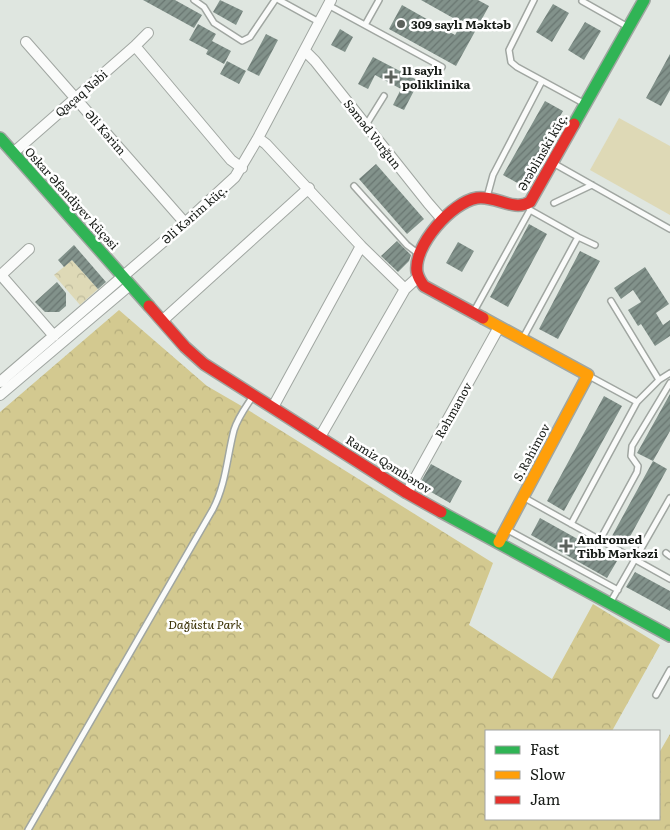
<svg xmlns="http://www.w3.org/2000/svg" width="670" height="830" font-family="Literata,serif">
	<defs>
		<pattern id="forest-crowns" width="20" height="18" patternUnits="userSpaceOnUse" patternTransform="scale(1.25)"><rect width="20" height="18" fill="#d3c990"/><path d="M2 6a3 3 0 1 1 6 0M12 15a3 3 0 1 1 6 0" fill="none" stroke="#b4ac7b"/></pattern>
		<pattern id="park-crowns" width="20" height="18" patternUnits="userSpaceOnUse" patternTransform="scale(1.25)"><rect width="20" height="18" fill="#ded9b6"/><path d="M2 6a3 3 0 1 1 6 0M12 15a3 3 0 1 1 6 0" fill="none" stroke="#beba9c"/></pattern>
		<pattern id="building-hatch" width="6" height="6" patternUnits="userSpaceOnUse" patternTransform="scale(1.25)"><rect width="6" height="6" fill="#82928b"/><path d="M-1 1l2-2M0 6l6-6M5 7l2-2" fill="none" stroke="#697671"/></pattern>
	</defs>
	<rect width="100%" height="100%" fill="#dfe6e0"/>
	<path fill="#ded9b6" d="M619,118L670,146V215L590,170Z"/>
	<path fill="url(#forest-crowns)" d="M119,310L207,386L245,408L493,563L469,625L552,679L593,604L660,645L612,731H486V819H659V753L670,734V830H0V412Z"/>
	<path fill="url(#park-crowns)" d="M72,260L98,289L80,305L54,275Z"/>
	<path fill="url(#building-hatch)" d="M143,0H175L202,15L194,28Z
		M220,0L243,11L236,25L213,12Z
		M421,0H478L489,6L456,66L389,29L402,5L455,35L462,23Z
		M553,4L569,13L552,42L536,32Z
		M585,22L601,31L584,60L568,50Z
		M198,24L216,34L212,41L231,51L224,64L206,54L208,50L189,40Z
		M340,29L353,37L345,52L331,45Z
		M266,34L278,40L259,76L247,70Z
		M670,54V90L661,106L646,98Z
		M373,57L419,81L404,110L393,105L401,89L375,75L368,89L358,84Z
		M227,61L246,71L239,84L220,74Z
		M545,101L563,111L521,185L503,175Z
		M376,164L424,219L407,234L359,179Z
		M529,224L547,234L508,307L490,297Z
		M397,241L411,255L409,261L398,272L381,256Z
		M458,242L474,251L462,272L446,263Z
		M74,245L106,282L98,289L72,260L64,267L58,260Z
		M580,251L600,261L558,339L539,329Z
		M645,267L669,304L656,313L663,325L670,320V336L655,346L641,324L638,326L628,310L641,302L633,290L621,299L614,288Z
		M57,282L66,293V306L59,312H45L35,302Z
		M670,394V431L653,461L637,453Z
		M604,396L622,406L564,511L547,501Z
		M653,461L667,469L626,544L612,536Z
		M431,464L462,481L450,503L419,485Z
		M540,518L617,561L607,578L531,535Z
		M635,572L670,591V611L626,587Z"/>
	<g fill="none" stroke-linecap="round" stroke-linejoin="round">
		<defs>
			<path id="lane" d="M194,0L204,7L214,23L242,41L250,37L275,0
				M279,0L319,22
				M534,0L509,50L511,62L517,67L585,104
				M582,1L628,27
				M328,5L442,67
				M365,25L379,0
				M366,125L384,96
				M553,163L670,229
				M354,186L407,245L420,255
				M487,197L493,175L542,81
				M554,203L592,185
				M578,237L595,245
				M611,301L659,380
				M473,313L530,210
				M523,338L578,237L530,210L527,205
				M589,376L637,402
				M523,497L670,579
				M571,524L637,402L659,380L670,373
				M506,529L618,590
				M600,540L637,472L638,466L631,456L632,446L670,383
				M666,553L670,556
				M610,603L670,498
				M656,695L670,670
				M28,830L213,509C226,484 227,457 234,430C238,417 246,407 253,396"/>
			<path id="street" d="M26,42L185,223
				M135,46L231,160L242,168
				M305,51L315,61L428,203L441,218
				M258,138L266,144L361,246L405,289L417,278
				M13,153L135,46L148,33
				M0,274L54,336
				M1,275L29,249
				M162,321L309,188
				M0,382L185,223L235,177L258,138L331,0
				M0,395L130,285
				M273,407L361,246
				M320,437L405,289
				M407,493L499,327"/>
			<path id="fast" d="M574,124L644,0
				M0,138L149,306
				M441,512L670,636"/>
			<path id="slow" d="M483,318L588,375L499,542"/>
			<path id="jam" d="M149,306L185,347L204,364L407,493L441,512
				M483,318L424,286C421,282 418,277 417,272C413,246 452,202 477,198C496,195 513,212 530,202L574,124"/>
		</defs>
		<use href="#lane" stroke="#a0a6a1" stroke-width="8"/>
		<use href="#street" stroke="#a0a6a1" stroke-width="12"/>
		<use href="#fast" stroke="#a0a6a1" stroke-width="14"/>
		<use href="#slow" stroke="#a0a6a1" stroke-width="14"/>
		<use href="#jam" stroke="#a0a6a1" stroke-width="14"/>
		<use href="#lane" stroke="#fafbfa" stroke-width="5"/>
		<use href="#street" stroke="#fafbfa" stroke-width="10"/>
		<use href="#fast" stroke="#30b455" stroke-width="11"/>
		<use href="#slow" stroke="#ff9f0a" stroke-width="11"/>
		<use href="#jam" stroke="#e5322d" stroke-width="11"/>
	</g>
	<g fill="#5d625d" stroke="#fff" stroke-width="2">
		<circle cx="401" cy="24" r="5"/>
		<path d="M388.5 69.5h5v5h5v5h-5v5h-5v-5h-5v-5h5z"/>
		<path d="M563.5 538.5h5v5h5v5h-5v5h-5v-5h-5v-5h5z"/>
	</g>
	<g text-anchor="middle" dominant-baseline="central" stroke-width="5" stroke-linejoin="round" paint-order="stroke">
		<g font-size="12" font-weight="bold" fill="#171b17" stroke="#fff" text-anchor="start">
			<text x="411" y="24">309 saylı Məktəb</text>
			<text x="402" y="70">11 saylı<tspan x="402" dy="14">poliklinika</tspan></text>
			<text x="577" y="539">Andromed<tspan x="577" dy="14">Tibb Mərkəzi</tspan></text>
		</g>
		<g font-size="12" fill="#171b17" stroke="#fff">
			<text transform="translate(81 93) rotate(-41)">Qaçaq Nəbi</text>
			<text transform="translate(106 132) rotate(49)">Əli Kərim</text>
			<text transform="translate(373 134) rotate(52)">Səməd Vurğun</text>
			<text transform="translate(542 152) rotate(-60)">Ərəblinski küç.</text>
			<text transform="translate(72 198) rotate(48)">Oskar Əfəndiyev küçəsi</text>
			<text transform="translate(194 214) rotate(-41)">Əli Kərim küç.</text>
			<text transform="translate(453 410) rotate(-61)">Rəhmanov</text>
			<text transform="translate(531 452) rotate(-62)">S.Rəhimov</text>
			<text transform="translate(389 464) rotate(32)">Ramiz Qəmbərov</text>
		</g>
		<g font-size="12" font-style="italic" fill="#382f02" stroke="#fff">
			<text x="205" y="624">Dağüstu Park</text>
		</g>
	</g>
	<rect x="485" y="730" width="175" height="90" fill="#ffffff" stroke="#a2a4a2"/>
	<rect x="495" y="746" width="25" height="8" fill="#30b455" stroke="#a2a4a2"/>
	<text x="530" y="755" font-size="15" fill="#171b17">Fast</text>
	<rect x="495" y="771" width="25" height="8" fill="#ff9f0a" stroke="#a2a4a2"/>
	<text x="530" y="780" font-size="15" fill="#171b17">Slow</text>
	<rect x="495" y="796" width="25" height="8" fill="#e5322d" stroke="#a2a4a2"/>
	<text x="530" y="805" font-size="15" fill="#171b17">Jam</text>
</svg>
